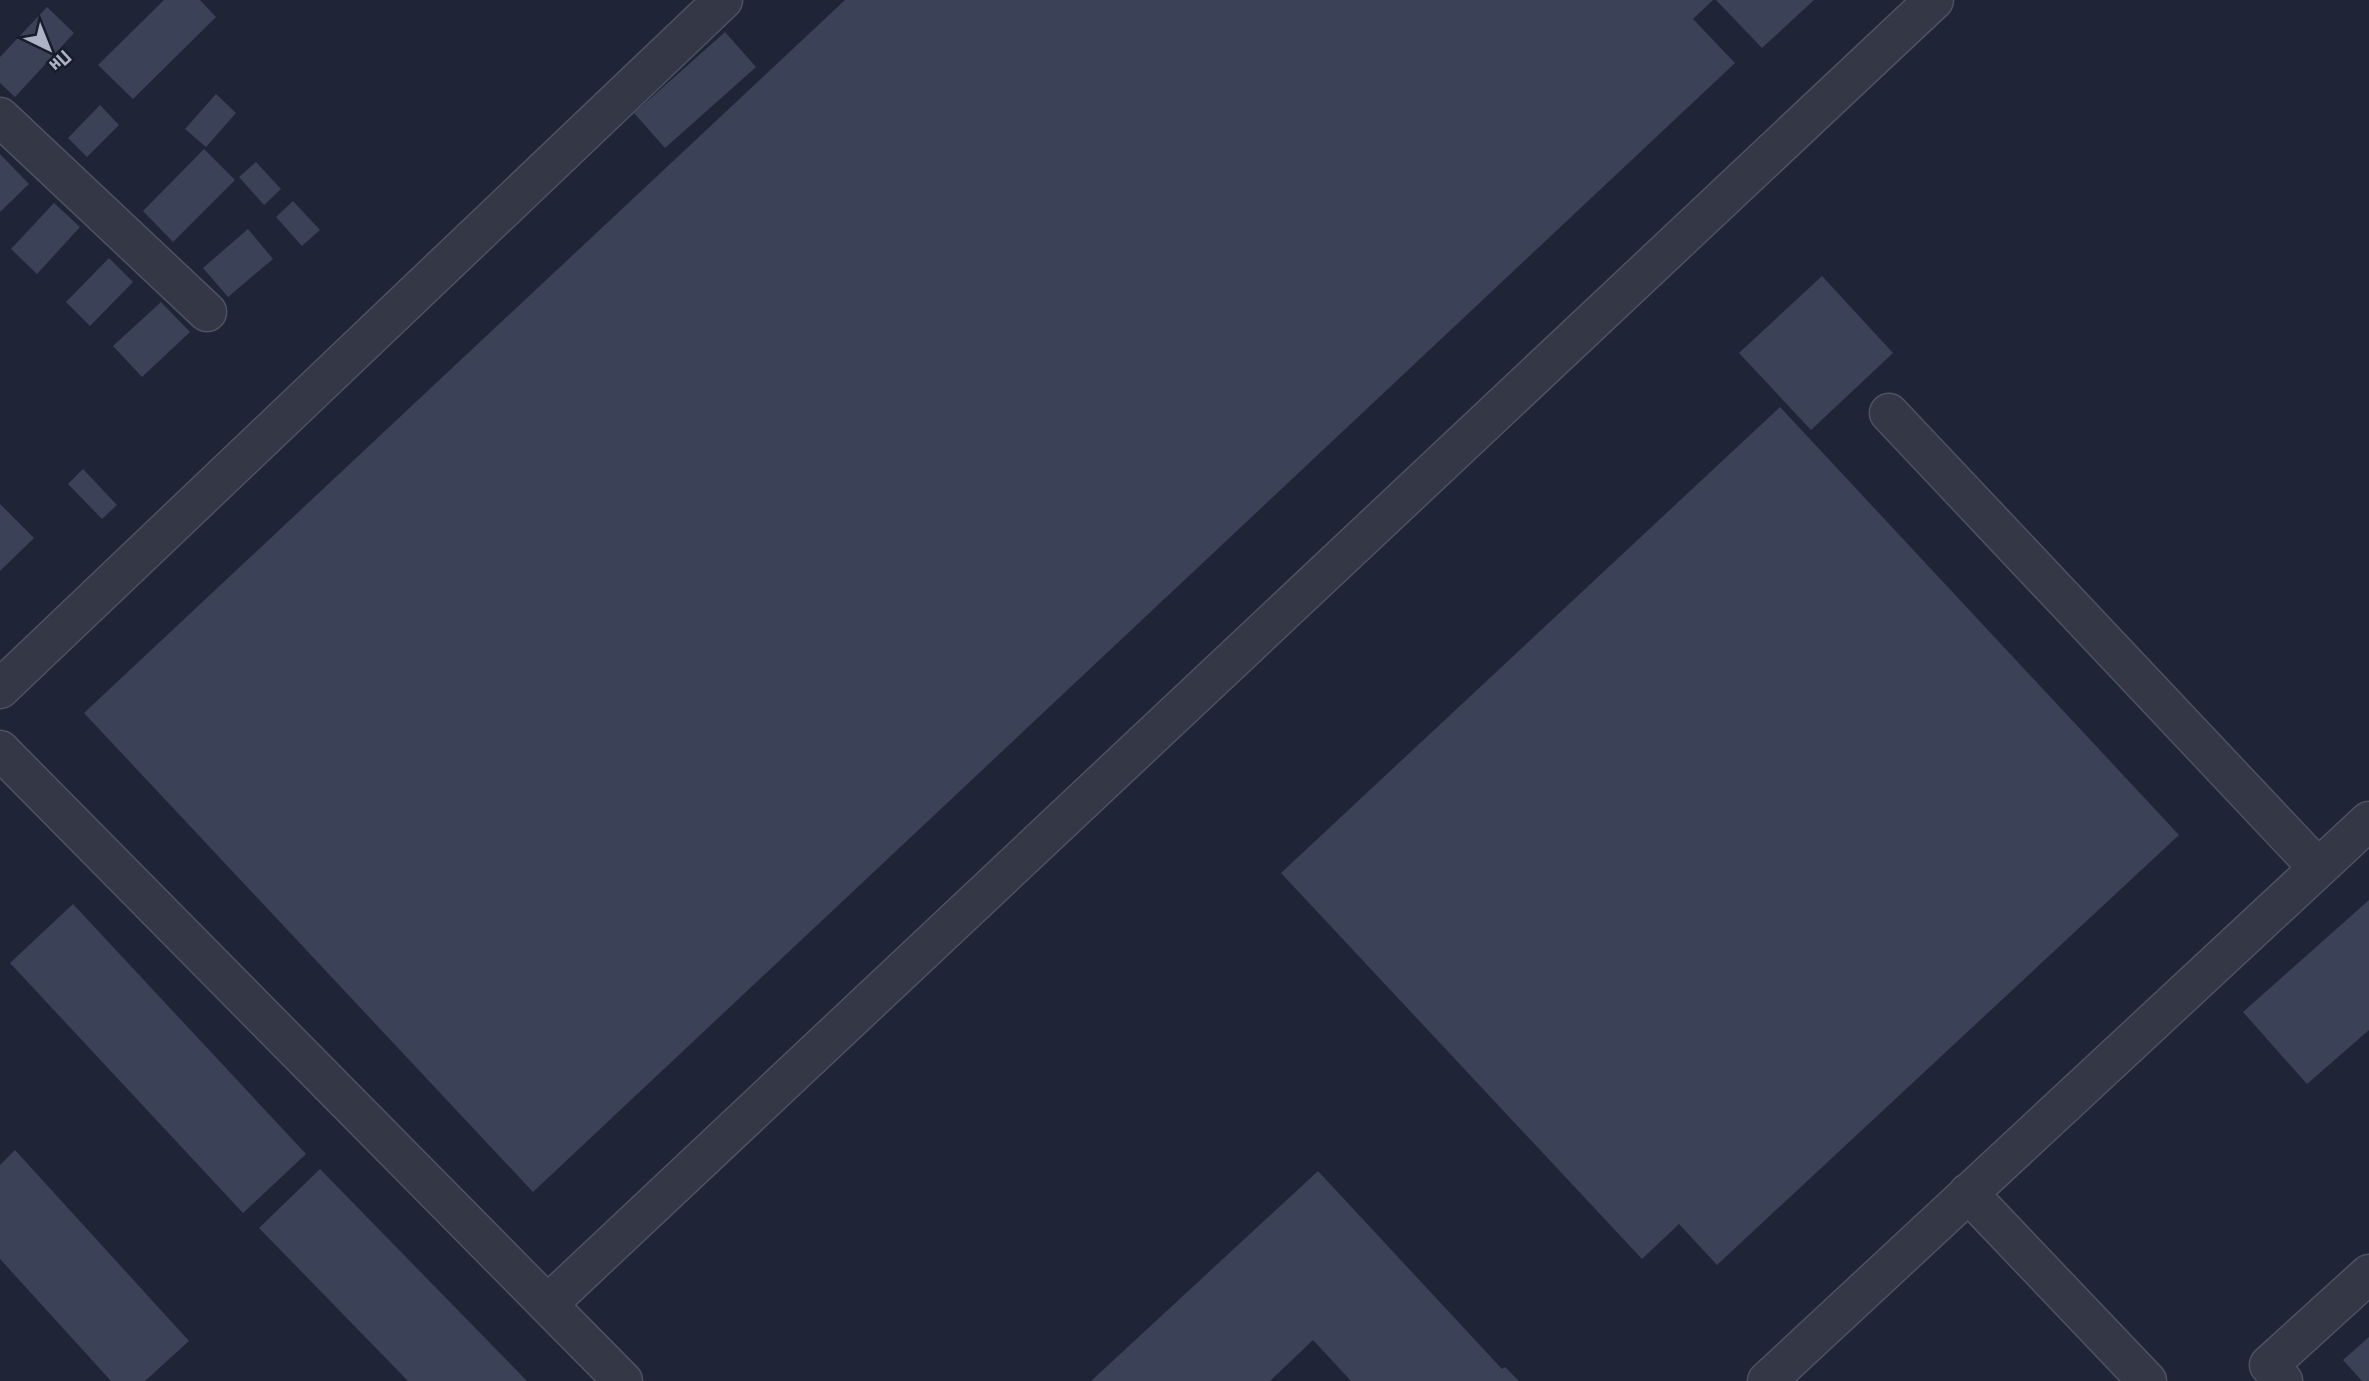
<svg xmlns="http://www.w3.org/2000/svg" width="2369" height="1381" font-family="'Roboto Condensed',sans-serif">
	<rect width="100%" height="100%" fill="#1f2536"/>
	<path fill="#3b4257" d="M164,0H200L216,17L133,99L98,65Z
		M845,0H1713L1693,19L1735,63L533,1192L84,713Z
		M1716,0H1814L1762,48Z
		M47,7L74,33L15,97L0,83V57Z
		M725,32L756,67L665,148L634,113Z
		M216,94L236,113L206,147L185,129Z
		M100,105L119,125L87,157L68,138Z
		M204,149L235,180L173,242L143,211Z
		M0,154L29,184L0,212Z
		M256,162L281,189L264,205L239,177Z
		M293,201L320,230L302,246L276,217Z
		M54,203L80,227L37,274L11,249Z
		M248,229L273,259L228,297L203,268Z
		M109,258L133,282L90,326L66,302Z
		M1822,276L1893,353L1811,430L1739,353Z
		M161,302L190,332L142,377L113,346Z
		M1780,407L2179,835L1717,1265L1679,1224L1642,1259L1281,873Z
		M83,469L117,505L102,519L68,484Z
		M0,504L34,538L0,571Z
		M2369,900V1030L2307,1084L2243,1012Z
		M73,904L306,1154L243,1213L10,963Z
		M15,1150L189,1341L145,1381H111L0,1259V1165Z
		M320,1169L527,1381H408L259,1228Z
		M1318,1171L1502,1369L1505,1367L1519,1381H1351L1313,1340L1270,1381H1091Z
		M2369,1337V1381H2362L2343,1360Z"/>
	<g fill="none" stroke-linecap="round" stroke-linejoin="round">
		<defs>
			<path id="minor" d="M0,117L207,312
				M1889,413L2318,868
				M0,689L723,0
				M0,750L623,1381
				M1968,1193L2147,1381
				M548,1304L1934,0
				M1767,1381L2369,821
				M2283,1381L2269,1365L2369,1274"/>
		</defs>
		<use href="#minor" stroke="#4d5262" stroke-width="41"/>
		<use href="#minor" stroke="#333746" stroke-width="38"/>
	</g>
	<g transform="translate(49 49) rotate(137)" stroke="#181d2b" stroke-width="5" paint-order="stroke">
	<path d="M0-5L12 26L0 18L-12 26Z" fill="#adb2c4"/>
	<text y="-10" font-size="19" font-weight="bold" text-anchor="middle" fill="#adb2c4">Пн</text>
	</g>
</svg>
